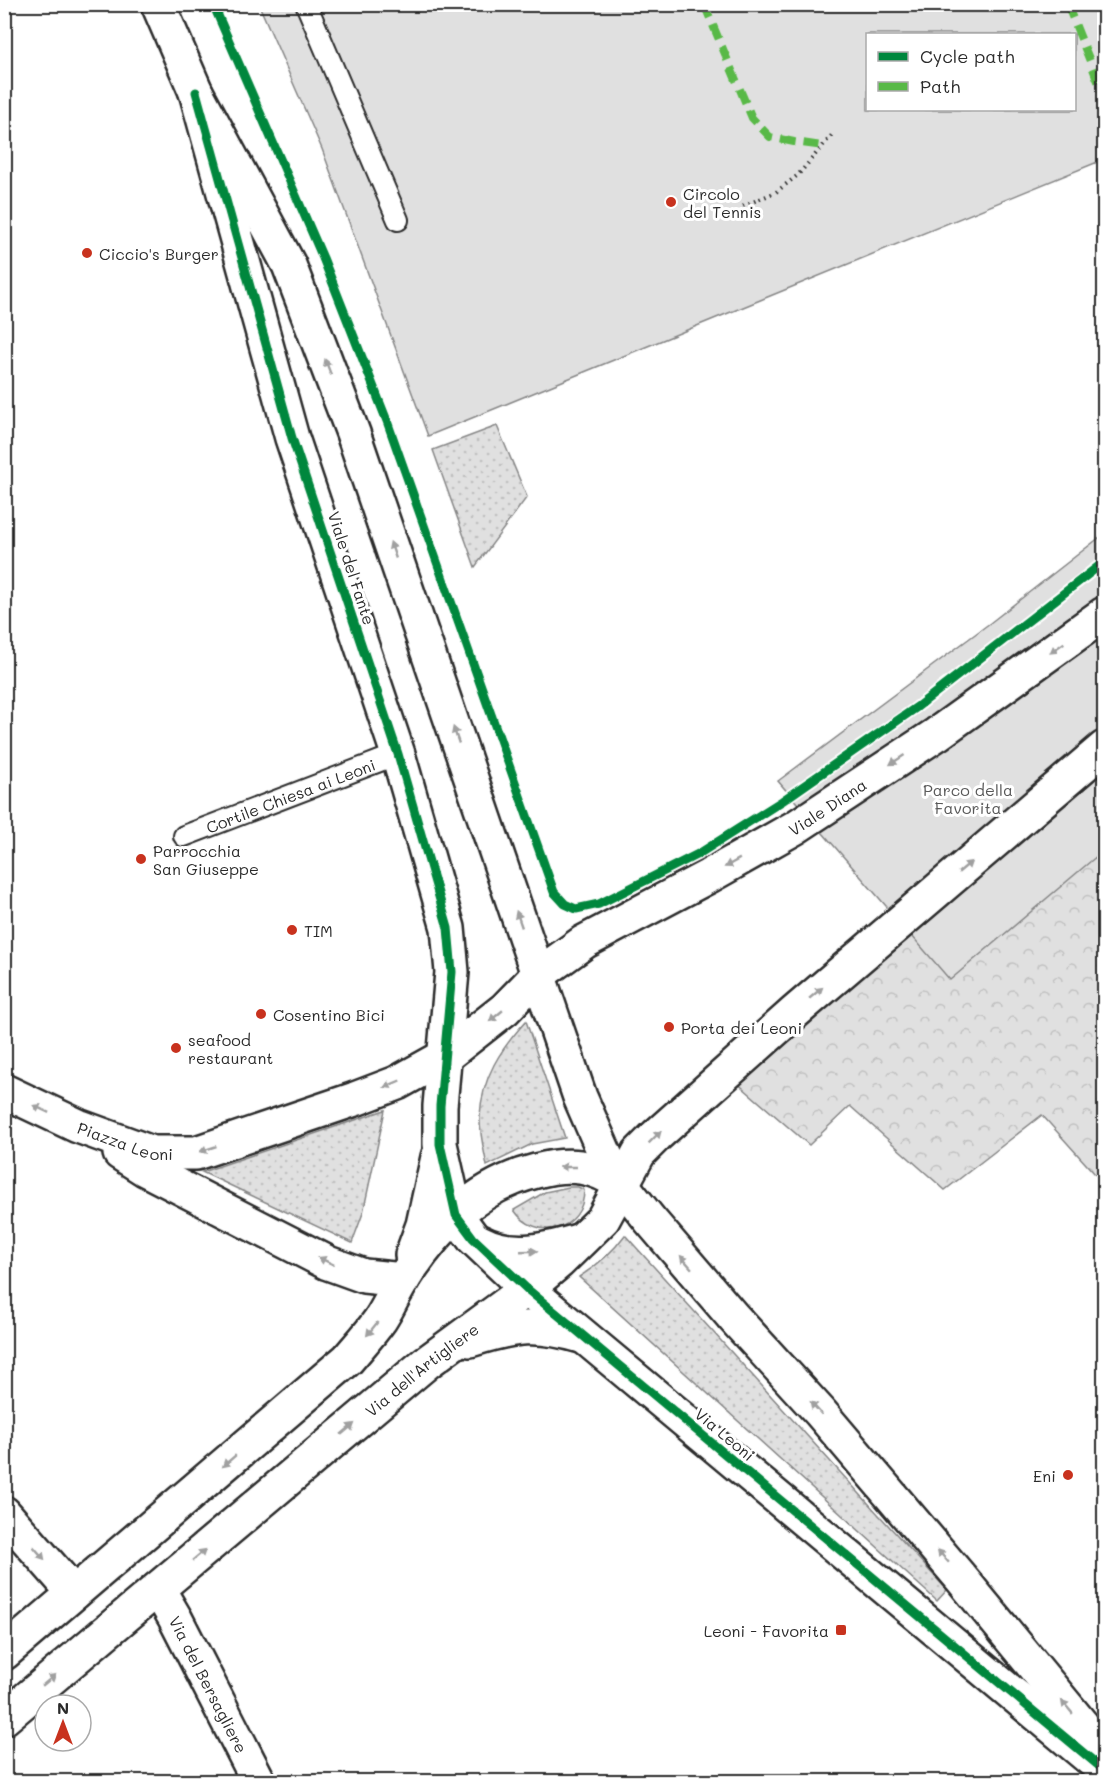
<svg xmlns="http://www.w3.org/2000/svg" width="1109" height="1786" font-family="Mali,sans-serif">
	<defs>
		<pattern id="grass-dots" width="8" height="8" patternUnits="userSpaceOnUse" patternTransform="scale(1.5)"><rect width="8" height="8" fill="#e0e0e0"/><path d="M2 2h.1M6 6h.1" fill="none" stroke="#c0c0c0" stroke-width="1.8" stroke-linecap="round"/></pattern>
		<pattern id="forest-crowns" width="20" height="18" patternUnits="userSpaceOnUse" patternTransform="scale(1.5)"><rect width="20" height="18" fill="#e0e0e0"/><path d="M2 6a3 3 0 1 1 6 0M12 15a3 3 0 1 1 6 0" fill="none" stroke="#c0c0c0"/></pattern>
	</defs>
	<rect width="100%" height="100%" fill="#fff"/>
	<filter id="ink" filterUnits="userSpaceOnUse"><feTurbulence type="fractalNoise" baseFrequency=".0167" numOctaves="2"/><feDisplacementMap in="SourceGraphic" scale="12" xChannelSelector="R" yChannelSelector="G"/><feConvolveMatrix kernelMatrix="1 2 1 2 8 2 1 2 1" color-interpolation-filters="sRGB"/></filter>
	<g filter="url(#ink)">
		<path fill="url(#grass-dots)" stroke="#868686" stroke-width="1.5" d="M497,426L527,497L475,567L433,450Z
			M526,1021L565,1138L532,1144L487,1166C484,1150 479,1132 480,1116C482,1077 500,1050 526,1021Z
			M385,1110L363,1213L352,1243L202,1172Z
			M569,1187H578L584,1190C584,1232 536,1242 514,1210L545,1192Z
			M625,1235L947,1590L937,1601L579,1277C598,1265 612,1253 625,1235Z"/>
		<path fill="url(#forest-crowns)" stroke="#868686" stroke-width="1.5" d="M1104,770V850L1095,857L1104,870V1022L1096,1048L1104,1054V1184L1042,1115L945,1190L850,1106L809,1145L735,1081Z"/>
		<path fill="#e0e0e0" stroke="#868686" stroke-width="1.5" fill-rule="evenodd" d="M259,5H1104V170L1100,161L428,436L322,149ZM868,34H1074V110H868Z
			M1104,534V850L950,980L778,781L990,623Z"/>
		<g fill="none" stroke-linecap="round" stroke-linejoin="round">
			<defs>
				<g id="service">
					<path d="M306,4L398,220"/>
					<path id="s1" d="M184,836L398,754"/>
				</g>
				<g id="minor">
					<path id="s2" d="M4,1091L78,1126L152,1153H196L355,1099L397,1083L444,1057"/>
					<path d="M120,1153L145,1169L328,1263L364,1276L403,1280"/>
					<path d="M4,1513L74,1593"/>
					<path id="s3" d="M158,1589L175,1618L259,1782"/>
				</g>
				<g id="tertiary">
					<path d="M158,4L196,92L289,265L353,433L580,1097L607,1159L622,1185L650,1220L734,1318L820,1412L961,1578L1101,1748"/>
					<path d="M196,92L292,438L398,754L448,928L452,972L440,1106V1144L456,1215L473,1238L527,1289L1104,1770"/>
					<path id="s4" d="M444,1057L505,1009L538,975L584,942L709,876L796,827L937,734L1104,614"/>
					<path d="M480,1242C512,1259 548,1250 581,1240"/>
					<path d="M412,1255L423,1225L438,1157"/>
					<path d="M470,1340C514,1326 537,1323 581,1336"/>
					<path d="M4,1653L348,1359C358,1347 370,1334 380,1320C388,1308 394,1294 402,1281C435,1229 476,1186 536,1171C569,1162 595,1165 622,1185"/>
					<path id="s5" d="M4,1718L426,1363L527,1289L559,1262L603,1219L639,1153L657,1135L795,1012L1104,748"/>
				</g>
			</defs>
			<use href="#service" stroke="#2b2b2b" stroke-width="24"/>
			<use href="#minor" stroke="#2b2b2b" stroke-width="38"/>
			<use href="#tertiary" stroke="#2b2b2b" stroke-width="38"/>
			<path stroke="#2b2b2b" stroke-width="4" stroke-dasharray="1.5 4.5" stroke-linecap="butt" d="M743,206L776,192L798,175L832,135"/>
			<use href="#service" stroke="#fff" stroke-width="20"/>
			<use href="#minor" stroke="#fff" stroke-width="33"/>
			<use href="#tertiary" stroke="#fff" stroke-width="33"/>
			<path stroke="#58b947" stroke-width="8" stroke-dasharray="15 8" stroke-linecap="butt" d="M704,4L752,118L770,137L794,142L823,146
				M1067,4L1104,96"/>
			<defs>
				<path id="cycleway" d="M213,4L323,258L387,421L554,892L565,904L576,909L599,904L700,853L782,801L917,707L1104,562
					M196,92L292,438L398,754L448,928L452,972L440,1106V1144L456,1215L473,1238L527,1289L1104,1770"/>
			</defs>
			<use href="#cycleway" stroke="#fff" stroke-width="13"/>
			<use href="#cycleway" stroke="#00873e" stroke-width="9"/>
		</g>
		<defs><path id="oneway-solid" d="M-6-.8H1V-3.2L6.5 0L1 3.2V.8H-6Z" transform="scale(1.5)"/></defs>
		<g fill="#a0a0a0">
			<use href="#oneway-solid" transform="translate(328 367) rotate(-111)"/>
			<use href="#oneway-solid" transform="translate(393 550) rotate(-109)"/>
			<use href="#oneway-solid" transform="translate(1057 648) rotate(144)"/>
			<use href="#oneway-solid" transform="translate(456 735) rotate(-109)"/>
			<use href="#oneway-solid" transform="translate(897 760) rotate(147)"/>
			<use href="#oneway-solid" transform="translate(732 863) rotate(151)"/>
			<use href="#oneway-solid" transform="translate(965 867) rotate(-40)"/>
			<use href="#oneway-solid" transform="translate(519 919) rotate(-109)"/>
			<use href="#oneway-solid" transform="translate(816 993) rotate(-40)"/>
			<use href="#oneway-solid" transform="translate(496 1016) rotate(140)"/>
			<use href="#oneway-solid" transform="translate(392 1084) rotate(157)"/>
			<use href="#oneway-solid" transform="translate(41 1109) rotate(-155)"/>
			<use href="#oneway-solid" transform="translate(655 1137) rotate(-45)"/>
			<use href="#oneway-solid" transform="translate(208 1149) rotate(161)"/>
			<use href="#oneway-solid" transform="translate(568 1167) rotate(180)"/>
			<use href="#oneway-solid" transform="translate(529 1251) rotate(-2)"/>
			<use href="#oneway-solid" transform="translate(326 1261) rotate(-155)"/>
			<use href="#oneway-solid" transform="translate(686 1262) rotate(-131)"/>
			<use href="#oneway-solid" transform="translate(372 1329) rotate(129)"/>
			<use href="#oneway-solid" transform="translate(816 1408) rotate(-132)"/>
			<use href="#oneway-solid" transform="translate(348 1429) rotate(-40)"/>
			<use href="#oneway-solid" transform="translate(229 1461) rotate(139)"/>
			<use href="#oneway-solid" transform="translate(39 1553) rotate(49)"/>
			<use href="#oneway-solid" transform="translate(199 1555) rotate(-40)"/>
			<use href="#oneway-solid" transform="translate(943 1556) rotate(-131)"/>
			<use href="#oneway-solid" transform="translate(49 1680) rotate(-40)"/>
			<use href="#oneway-solid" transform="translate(1067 1707) rotate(-130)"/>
		</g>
	</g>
	<g fill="#c8321e" stroke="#fff" stroke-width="2">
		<circle cx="671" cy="202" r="6"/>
		<circle cx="87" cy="253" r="6"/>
		<circle cx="141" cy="859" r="6"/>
		<circle cx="292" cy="930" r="6"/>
		<circle cx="261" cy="1014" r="6"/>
		<circle cx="669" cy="1027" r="6"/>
		<circle cx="176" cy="1048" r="6"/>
		<circle cx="1068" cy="1475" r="6"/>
		<rect x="835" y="1624" width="12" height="12" rx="3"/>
	</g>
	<g text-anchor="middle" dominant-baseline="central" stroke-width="6" stroke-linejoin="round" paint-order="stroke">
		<g font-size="16" fill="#2b2b2b" stroke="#fff" text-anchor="start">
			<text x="683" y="193">Circolo<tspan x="683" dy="18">del Tennis</tspan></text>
			<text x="99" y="253">Ciccio's Burger</text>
			<text x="153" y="850">Parrocchia<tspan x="153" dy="18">San Giuseppe</tspan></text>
			<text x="304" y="930">TIM</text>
			<text x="273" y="1014">Cosentino Bici</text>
			<text x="681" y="1027">Porta dei Leoni</text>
			<text x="188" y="1039">seafood<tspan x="188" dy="18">restaurant</tspan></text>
			<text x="1056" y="1475" text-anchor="end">Eni</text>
			<text x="829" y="1630" text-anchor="end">Leoni - Favorita</text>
		</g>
		<g font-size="16" fill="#2b2b2b" stroke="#fff">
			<text transform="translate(352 568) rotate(72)">Viale del Fante</text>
			<text stroke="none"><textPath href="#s1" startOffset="114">Cortile Chiesa ai Leoni</textPath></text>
			<text stroke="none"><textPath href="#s4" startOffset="460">Viale Diana</textPath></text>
			<text stroke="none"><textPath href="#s2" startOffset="132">Piazza Leoni</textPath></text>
			<text stroke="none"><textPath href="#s5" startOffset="544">Via dell'Artigliere</textPath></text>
			<text transform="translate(725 1434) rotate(40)">Via Leoni</text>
			<text stroke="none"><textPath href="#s3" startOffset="108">Via del Bersagliere</textPath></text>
		</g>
		<g font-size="16" fill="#585858" stroke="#fff">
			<text x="968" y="789">Parco della<tspan x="968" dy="18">Favorita</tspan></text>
		</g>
	</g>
	<rect width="1109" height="1786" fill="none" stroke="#fff" stroke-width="24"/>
	<rect x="12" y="12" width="1085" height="1762" fill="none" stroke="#2b2b2b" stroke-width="2" filter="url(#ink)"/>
	<rect x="866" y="33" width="210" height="78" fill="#ffffff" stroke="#aaaaaa" stroke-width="1.5"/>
	<rect x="878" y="52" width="30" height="9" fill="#00873e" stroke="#aaaaaa" stroke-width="1.5"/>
	<text x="920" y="63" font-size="18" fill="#2b2b2b">Cycle path</text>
	<rect x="878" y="82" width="30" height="9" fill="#58b947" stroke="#aaaaaa" stroke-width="1.5"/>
	<text x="920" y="93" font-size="18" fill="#2b2b2b">Path</text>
	<g transform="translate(63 1723)"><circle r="28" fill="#ffffff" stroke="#aaaaaa" stroke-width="1.5"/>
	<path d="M0-4.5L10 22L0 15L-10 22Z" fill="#c8321e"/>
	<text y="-9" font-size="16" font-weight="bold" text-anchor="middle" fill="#2b2b2b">N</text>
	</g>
</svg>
